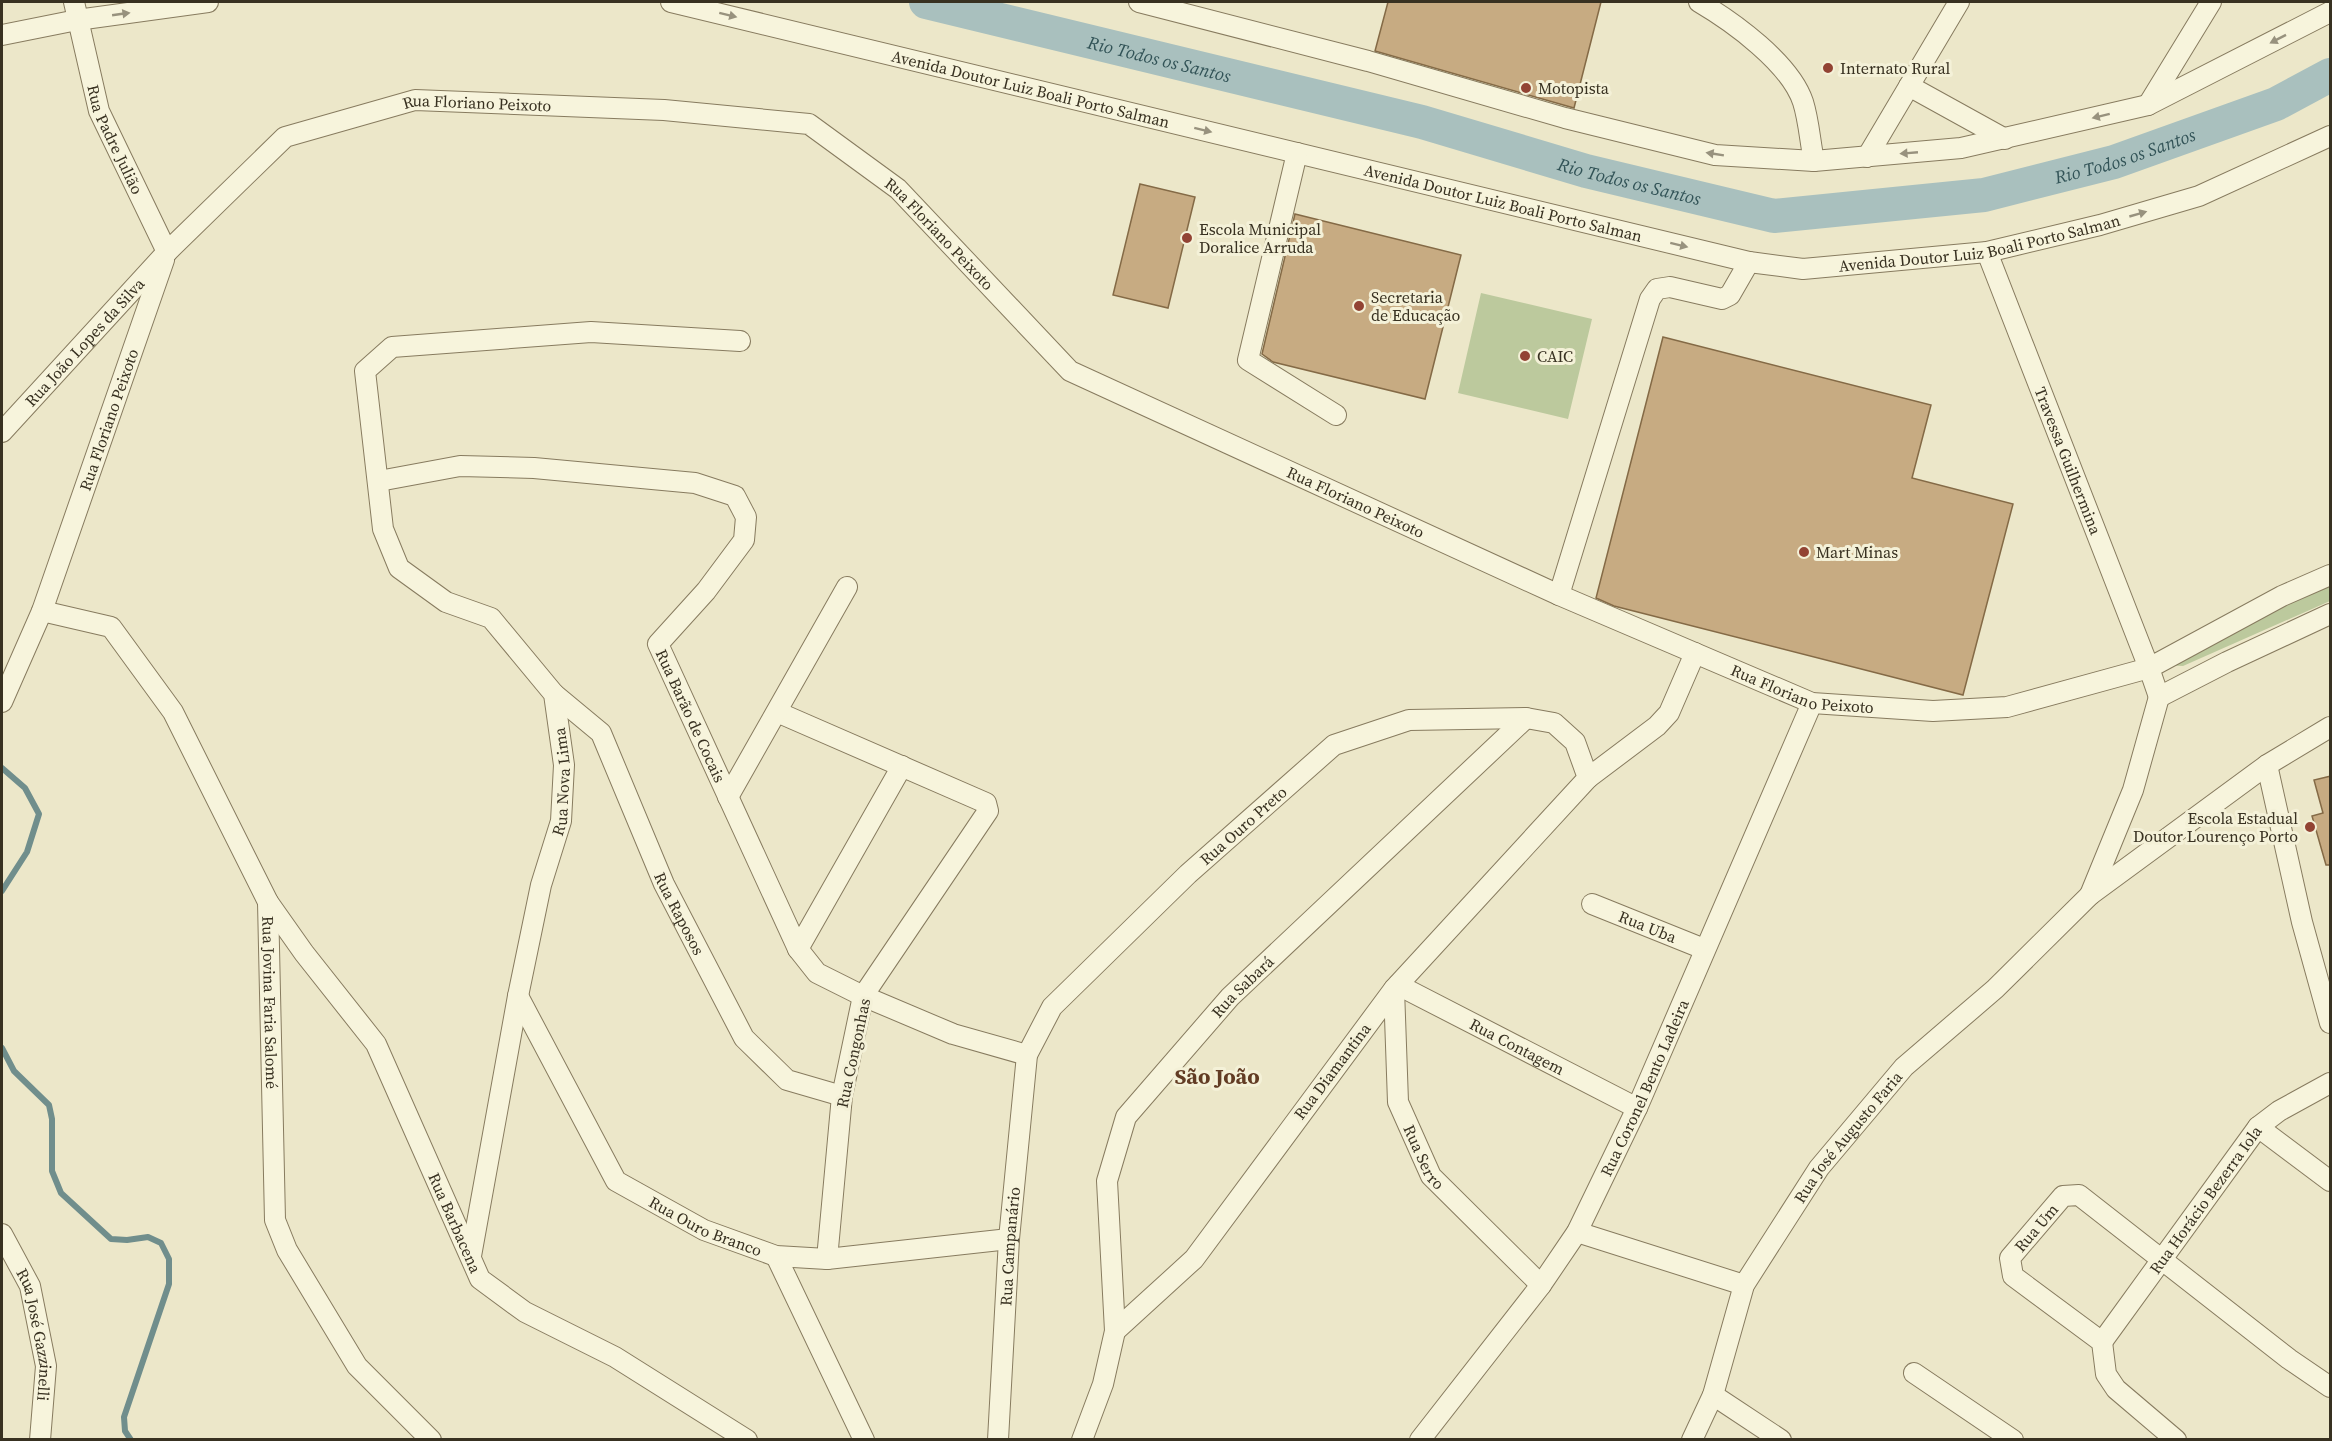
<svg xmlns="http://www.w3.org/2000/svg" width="2332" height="1441" font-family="'Source Serif 4',serif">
	<rect width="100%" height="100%" fill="#ece7c9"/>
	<path fill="#bcc99d" d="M1481,293L1592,319L1568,419L1458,393Z
		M2330,583V601L2183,666L2162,665Z"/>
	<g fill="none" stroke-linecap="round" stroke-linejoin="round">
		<path stroke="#708e8c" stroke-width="6" d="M2,768L25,788L39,814L27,852L2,891
			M2,1048L14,1071L49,1105L52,1119V1171L61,1193L111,1239L127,1240L148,1237L161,1243L169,1259V1284L124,1417L125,1431L131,1440"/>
		<path stroke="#a9c0be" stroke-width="34" id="s1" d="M926,2L1422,122L1586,171L1774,216L1984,195L2114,162L2276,104L2330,75"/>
	</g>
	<path fill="#c7ab82" stroke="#846a46" stroke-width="1.5" d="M1388,2H1601L1574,108L1375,51Z
		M1140,184L1195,197L1168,308L1113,295Z
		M1295,214L1461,255L1425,399L1273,362L1262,354Z
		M1663,337L1931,405L1912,478L2013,504L1963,695L1614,606L1596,598Z
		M2331,776V865H2326L2312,816L2323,813L2314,780Z"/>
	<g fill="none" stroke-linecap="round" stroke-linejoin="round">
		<defs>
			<g id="minor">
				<path id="s2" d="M74,2L99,111L167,252"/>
				<path id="s3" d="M671,2L1749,262L1803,269L1987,252L2100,225L2199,196L2330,136"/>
				<path d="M1139,2L1368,61L1565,118L1715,155L1814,161L1961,148L2148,105L2330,12"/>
				<path d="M1699,2C1733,22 1790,63 1803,102C1809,121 1810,142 1814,161"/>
				<path d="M2,35L77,20L208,2"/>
				<path d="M1909,86L2005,139"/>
				<path d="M2148,105L2211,2"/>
				<path d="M1297,153L1248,360L1336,415"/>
				<path d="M1867,157L1959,2"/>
				<path id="s4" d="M1987,252L2149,668L2282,596L2330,575"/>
				<path id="s5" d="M2,432L167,252L285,137L415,100L664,110L809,124L898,189L1070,371L1559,595L1812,703L1933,711L2007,707L2149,668L2159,697"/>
				<path id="s6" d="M379,481L460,466L534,468L695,483L735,496L746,517L744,540L706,591L658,644L798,949L817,973L863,996L953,1034L1027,1055"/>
				<path d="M1559,595L1650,299L1657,289L1670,287L1722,299L1730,295L1749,262"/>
				<path id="s7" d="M42,611L111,627L173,712L268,902L275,1220L287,1250L357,1366L431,1440"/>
				<path id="s8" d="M554,694L601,733L664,884L744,1038L787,1080L842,1096"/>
				<path d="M2159,697L2227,662L2330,614"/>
				<path id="s9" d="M2,702L42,611L164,260"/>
				<path d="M777,712L986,803L988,811L863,996L842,1096L827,1259"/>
				<path d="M2267,765L2302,922L2330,1023"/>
				<path d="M1588,778L1657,726L1669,713L1695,653"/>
				<path d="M728,797L847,587"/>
				<path d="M2090,895L2133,790L2159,697"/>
				<path id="s10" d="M268,902L304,953L376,1044L480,1279L525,1312L615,1357L747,1440"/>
				<path id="s11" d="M1592,904L1704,949"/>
				<path d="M798,949L902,766"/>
				<path id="s12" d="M1398,985L1637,1108"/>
				<path id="s13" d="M1394,989L1398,1102L1431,1176L1541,1285"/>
				<path id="s14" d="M518,996L616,1181L704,1230L776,1256L827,1259L1009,1239"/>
				<path d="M2258,1127L2330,1181"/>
				<path d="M1577,1232L1744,1285"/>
				<path id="s15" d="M2,1234L30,1286L46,1366L40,1440"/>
				<path id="s16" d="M471,1256L518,996L541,885L561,821L564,765L554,694L491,618L446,602L399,568L383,529L365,371L392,347L591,332L740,341"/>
				<path d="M776,1256L864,1440"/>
				<path id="s17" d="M2102,1342L2258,1127L2279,1111L2330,1083"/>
				<path d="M1914,1373L2013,1440"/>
				<path d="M1713,1395L1781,1440"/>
				<path id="s18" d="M998,1440L1009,1239L1027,1055L1052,1007L1188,874L1334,745L1409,720L1526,718L1554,723L1575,742L1588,778L1394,989L1194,1259L1115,1331"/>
				<path id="s19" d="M1082,1440L1103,1384L1115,1331L1107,1181L1126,1117L1230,997L1526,718"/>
				<path id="s20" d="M1420,1440L1541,1285L1577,1232L1637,1108L1812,703"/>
				<path id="s21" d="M1692,1440L1713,1395L1744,1285L1819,1168L1904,1067L1995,989L2090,895L2267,765L2330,727"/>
				<path id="s22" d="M2176,1440L2116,1389L2106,1374L2102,1342L2013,1276L2010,1258L2063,1196L2079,1195L2289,1359L2330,1387"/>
			</g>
		</defs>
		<use href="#minor" stroke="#877b5f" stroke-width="22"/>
		<use href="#minor" stroke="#f7f4dc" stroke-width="20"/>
	</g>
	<defs><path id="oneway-solid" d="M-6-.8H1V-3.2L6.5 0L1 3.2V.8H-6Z" transform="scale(1.5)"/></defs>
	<g fill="#98927e">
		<use href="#oneway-solid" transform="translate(121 14) rotate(-8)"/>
		<use href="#oneway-solid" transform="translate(728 15) rotate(14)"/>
		<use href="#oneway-solid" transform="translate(2278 39) rotate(153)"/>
		<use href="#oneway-solid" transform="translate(2101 116) rotate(166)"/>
		<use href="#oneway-solid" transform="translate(1203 130) rotate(14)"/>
		<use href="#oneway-solid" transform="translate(1909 153) rotate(175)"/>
		<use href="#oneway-solid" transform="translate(1715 154) rotate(-171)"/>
		<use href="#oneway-solid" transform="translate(2138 214) rotate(-16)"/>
		<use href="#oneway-solid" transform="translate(1679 245) rotate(14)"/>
	</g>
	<g fill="#924333" stroke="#f4f1d8" stroke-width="2">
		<circle cx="1828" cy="68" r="6"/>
		<circle cx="1526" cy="88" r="6"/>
		<circle cx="1187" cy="238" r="6"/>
		<circle cx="1359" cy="306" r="6"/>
		<circle cx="1525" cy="356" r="6"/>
		<circle cx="1804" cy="552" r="6"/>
		<circle cx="2310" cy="827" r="6"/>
	</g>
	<g text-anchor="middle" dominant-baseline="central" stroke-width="6" stroke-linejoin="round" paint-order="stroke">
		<g font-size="16" fill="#383121" stroke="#f4f1d8" text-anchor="start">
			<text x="1840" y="68">Internato Rural</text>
			<text x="1538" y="88">Motopista</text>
			<text x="1199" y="229">Escola Municipal<tspan x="1199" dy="18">Doralice Arruda</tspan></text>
			<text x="1371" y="297">Secretaria<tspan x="1371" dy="18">de Educação</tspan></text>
			<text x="1537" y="356">CAIC</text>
			<text x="1816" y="552">Mart Minas</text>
			<text x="2298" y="818" text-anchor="end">Escola Estadual<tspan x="2298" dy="18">Doutor Lourenço Porto</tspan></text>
		</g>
		<g font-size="16" fill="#383121" stroke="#f4f1d8">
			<text stroke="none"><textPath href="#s3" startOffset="370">Avenida Doutor Luiz Boali Porto Salman</textPath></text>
			<text stroke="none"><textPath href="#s5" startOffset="606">Rua Floriano Peixoto</textPath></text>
			<text stroke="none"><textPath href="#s2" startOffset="144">Rua Padre Julião</textPath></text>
			<text stroke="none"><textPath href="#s3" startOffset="856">Avenida Doutor Luiz Boali Porto Salman</textPath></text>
			<text stroke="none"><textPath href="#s5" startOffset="1110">Rua Floriano Peixoto</textPath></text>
			<text stroke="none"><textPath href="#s3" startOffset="1342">Avenida Doutor Luiz Boali Porto Salman</textPath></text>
			<text stroke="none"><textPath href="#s5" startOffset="122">Rua João Lopes da Silva</textPath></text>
			<text stroke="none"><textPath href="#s9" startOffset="302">Rua Floriano Peixoto</textPath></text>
			<text stroke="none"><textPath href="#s4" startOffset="224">Travessa Guilhermina</textPath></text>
			<text stroke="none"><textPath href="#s5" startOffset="1614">Rua Floriano Peixoto</textPath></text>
			<text stroke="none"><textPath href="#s5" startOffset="2100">Rua Floriano Peixoto</textPath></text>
			<text stroke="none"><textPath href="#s6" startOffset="621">Rua Barão de Cocais</textPath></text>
			<text stroke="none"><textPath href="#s16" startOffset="484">Rua Nova Lima</textPath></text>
			<text stroke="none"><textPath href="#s18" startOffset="704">Rua Ouro Preto</textPath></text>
			<text stroke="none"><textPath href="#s8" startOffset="258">Rua Raposos</textPath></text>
			<text stroke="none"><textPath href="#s11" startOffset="60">Rua Uba</textPath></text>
			<text stroke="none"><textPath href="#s19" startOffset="506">Rua Sabará</textPath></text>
			<text stroke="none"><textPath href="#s7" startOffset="489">Rua Jovina Faria Salomé</textPath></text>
			<text stroke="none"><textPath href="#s12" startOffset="134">Rua Contagem</textPath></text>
			<text transform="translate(853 1053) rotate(-78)">Rua Congonhas</text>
			<text transform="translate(1332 1071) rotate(-53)">Rua Diamantina</text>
			<text stroke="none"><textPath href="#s20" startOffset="420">Rua Coronel Bento Ladeira</textPath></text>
			<text stroke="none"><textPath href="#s21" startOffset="345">Rua José Augusto Faria</textPath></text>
			<text stroke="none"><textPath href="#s13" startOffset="174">Rua Serro</textPath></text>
			<text stroke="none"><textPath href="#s17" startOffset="176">Rua Horácio Bezerra Iola</textPath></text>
			<text stroke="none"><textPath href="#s10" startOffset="374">Rua Barbacena</textPath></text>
			<text stroke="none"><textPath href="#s14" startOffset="310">Rua Ouro Branco</textPath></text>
			<text stroke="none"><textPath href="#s22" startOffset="298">Rua Um</textPath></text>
			<text stroke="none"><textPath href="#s18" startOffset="194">Rua Campanário</textPath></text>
			<text stroke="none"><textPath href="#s15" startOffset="108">Rua José Gazzinelli</textPath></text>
		</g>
		<g font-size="18" font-style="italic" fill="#325357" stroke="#f4f1d8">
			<text stroke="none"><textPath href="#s1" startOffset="240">Rio Todos os Santos</textPath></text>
			<text stroke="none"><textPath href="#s1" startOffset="1232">Rio Todos os Santos</textPath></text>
			<text stroke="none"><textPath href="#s1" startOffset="726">Rio Todos os Santos</textPath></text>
		</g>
		<g font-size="22" font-weight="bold" fill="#623c24" stroke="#f4f1d8">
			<text x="1217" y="1076">São João</text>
		</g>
	</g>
	<rect width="2332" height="1441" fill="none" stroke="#383121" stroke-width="6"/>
</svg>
